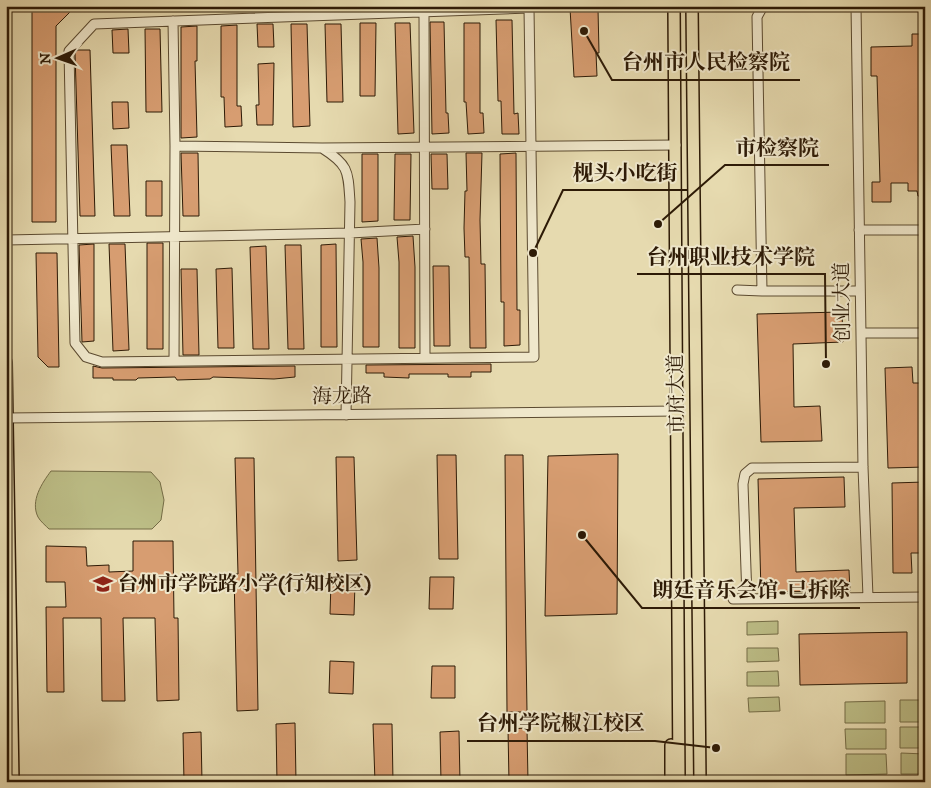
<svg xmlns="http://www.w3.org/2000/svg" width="931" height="788" font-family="'IM FELL DW Pica','Noto Serif SC',serif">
	<rect width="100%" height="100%" fill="#e6daaf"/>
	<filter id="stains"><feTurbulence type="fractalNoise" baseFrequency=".004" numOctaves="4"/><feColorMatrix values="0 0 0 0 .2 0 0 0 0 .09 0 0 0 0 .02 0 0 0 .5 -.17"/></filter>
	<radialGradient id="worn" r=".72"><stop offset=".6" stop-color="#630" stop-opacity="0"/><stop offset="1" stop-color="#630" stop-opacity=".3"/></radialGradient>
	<path fill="#bcbd86" stroke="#746c46" d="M51,471L151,472L160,482L164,500L161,520L152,529H49C46,526 40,521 38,517C30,501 42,483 51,471Z
		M778,621V634L747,635V622Z
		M747,648H778L779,661L747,662Z
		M778,671L779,686H747V672Z
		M779,697L780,711L749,712L748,698Z
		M900,700H925V722H900Z
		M885,701V723H845V702Z
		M900,727H925V748H900Z
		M845,729H886V749H846Z
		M901,753L925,754V774H901Z
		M846,754H886L887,774L846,775Z"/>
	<path fill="#d79d71" stroke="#2d1a06" d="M32,6H76L56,26V222H32Z
		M573,6H595V9H598L599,53H596L597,76L574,77L570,8Z
		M496,20H512L514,114L518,113L519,134H502L501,101H498Z
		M430,22H444L446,113H448L449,133L432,134Z
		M360,23H376L375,96H360Z
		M395,23H410L414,133L398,134Z
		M464,23H480V113H483L484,133L468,134L466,102H464Z
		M257,24H273L274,47H258Z
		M291,24H307L310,126L293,127Z
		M325,24H341L343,102H327Z
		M237,25V106H241L242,126L225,127L224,97H221V26Z
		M197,26V61H195L197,137L181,138V27Z
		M128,29L129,53H113L112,30Z
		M145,29H160L162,112H146Z
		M912,34H925V196H918L917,191H908V183H891V202H872V182H880L877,76H871V47L912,46Z
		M78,50H90L95,216H80L75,53Z
		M274,63L273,125H257L256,105H259L258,64Z
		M112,102H128L129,128L113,129Z
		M111,145H127L130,216H114Z
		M181,153H198L199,216H183Z
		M466,153H482L480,220L481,264H485L486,348H470L469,257H465L464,228L465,191H467Z
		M516,153L517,310H520V345L504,346V302H501L500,154Z
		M362,154H378V221L362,222Z
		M395,154H411L410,220H394Z
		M431,154H447L448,189H432Z
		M146,181H162V216H146Z
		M413,236L415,267V348H399V262L397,237Z
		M377,238L379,268V347H363V262L361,239Z
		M147,243H163V349H147Z
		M94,244V341L82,342L79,245Z
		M109,244H125L129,350L113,351Z
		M336,244L337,347H321V245Z
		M285,245H301L304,349H288Z
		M266,246L269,349H253L250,247Z
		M36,253H57L59,367H48L38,357Z
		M433,266H449L450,346H434Z
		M232,268L234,348H218L216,269Z
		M181,269H197L199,355H183Z
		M842,312L843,342L793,344L794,407L820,406L822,441L761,442L757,314Z
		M491,364V372H471V377H448V374H409V378L384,377V373H366V365Z
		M93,366L102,368L295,366V377L274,379L213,377L210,379L177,380L175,377L138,378L136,380H113V378H93Z
		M912,367L913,383H925V467L888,468L885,368Z
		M618,454L617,614L545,616L548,456Z
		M437,455H456L458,559H439Z
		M505,455H523L527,712H507Z
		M336,457H354L357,560L338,561Z
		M235,458H254L258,710L237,711L234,574H238Z
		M844,477L845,507L794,508L796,572L849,570L850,591L761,592L758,479Z
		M925,482V553H911L912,573H893L892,483Z
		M133,541H173L174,618H178L179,700L157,701L155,618H123L125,701H102L101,618H63L64,692H47L46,607H66L65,582H46V546L86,547L87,566L109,565V572L133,571Z
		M430,577H454L453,609H429Z
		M331,582L355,583L354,615L330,614Z
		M907,632V683L800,685L799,634Z
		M330,661L354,662L353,694L329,693Z
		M432,666H455V698H431Z
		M295,723L296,782H277L276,724Z
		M373,724H392L393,782H375Z
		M527,728L528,782H509L508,729Z
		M459,731L460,782H441L440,732Z
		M201,732L202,782H184L183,733Z"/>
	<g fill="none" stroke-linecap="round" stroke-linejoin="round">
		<defs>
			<path id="minor" d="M763,6L757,17L762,291H860
				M856,6L863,467L868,597
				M529,8L534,357L102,362L86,357L75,343L69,51L94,24Z
				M424,12L425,358
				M173,21L175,146L174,361
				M175,146L322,148L676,145
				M322,148C349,165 348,171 350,202L346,415
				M859,230H925
				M6,240L350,233L425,229
				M737,290L762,291
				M861,333H925
				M6,418L678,411
				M747,598L743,484L745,474L752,468L863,467
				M733,599L925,597"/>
			<path id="major" d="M674,6L679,782
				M692,6L700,782
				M6,362L13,782
				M671,782V745"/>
		</defs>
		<use href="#minor" stroke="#5b4a30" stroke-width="11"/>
		<use href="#major" stroke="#2d1a06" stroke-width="14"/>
		<use href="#minor" stroke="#efe7cb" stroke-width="9"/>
		<use href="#major" stroke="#e6daaf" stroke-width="11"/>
	</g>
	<defs>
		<symbol id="school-bare" viewBox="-9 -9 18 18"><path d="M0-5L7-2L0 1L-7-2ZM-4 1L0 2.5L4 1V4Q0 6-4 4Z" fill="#8f2418" stroke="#efe7cb" stroke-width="2.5" paint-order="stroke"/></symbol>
	</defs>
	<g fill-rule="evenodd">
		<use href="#school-bare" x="89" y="570" width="28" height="28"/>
	</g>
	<g text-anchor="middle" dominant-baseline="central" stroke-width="4" stroke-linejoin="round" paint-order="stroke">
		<g font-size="20" fill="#2d1a06" stroke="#efe7cb">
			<text transform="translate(843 302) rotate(-91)">创业大道</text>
			<text transform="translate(677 394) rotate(-91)">市府大道</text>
			<text transform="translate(342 397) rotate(-1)">海龙路</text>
		</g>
		<g font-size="20" font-weight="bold" fill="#2d1a06" stroke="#efe7cb" text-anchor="start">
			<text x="118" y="584">台州市学院路小学(行知校区)</text>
		</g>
	</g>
	<path fill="none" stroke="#2d1a06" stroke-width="2" d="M584 31L612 80H800M658 224L725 165H829M533 253L563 190H688M826 364L825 274H637M582 535L642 608H860M716 748L655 741H467"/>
	<g fill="#2d1a06" stroke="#efe7cb" stroke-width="2">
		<circle cx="584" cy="31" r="5"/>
		<circle cx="658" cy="224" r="5"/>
		<circle cx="533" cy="253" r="5"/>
		<circle cx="826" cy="364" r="5"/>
		<circle cx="582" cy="535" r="5"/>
		<circle cx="716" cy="748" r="5"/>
	</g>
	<g font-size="21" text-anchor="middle" font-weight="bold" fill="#2d1a06" stroke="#efe7cb" stroke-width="4" stroke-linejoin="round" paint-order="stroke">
		<text x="706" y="69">台州市人民检察院</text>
		<text x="777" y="155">市检察院</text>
		<text x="625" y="180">枧头小吃街</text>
		<text x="731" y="264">台州职业技术学院</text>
		<text x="751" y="597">朗廷音乐会馆-已拆除</text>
		<text x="561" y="730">台州学院椒江校区</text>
	</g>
	<rect width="931" height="788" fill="none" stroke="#e6daaf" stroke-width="25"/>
	<rect x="8" y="8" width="916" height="773" fill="none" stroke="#2d1a06" stroke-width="2.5"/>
	<rect x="12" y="12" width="906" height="763" fill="none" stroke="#2d1a06"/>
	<g transform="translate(58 58) rotate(268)" stroke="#efe7cb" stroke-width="4" paint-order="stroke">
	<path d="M0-4L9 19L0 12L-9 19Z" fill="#2d1a06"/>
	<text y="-8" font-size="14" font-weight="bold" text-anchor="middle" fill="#2d1a06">N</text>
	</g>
	<rect width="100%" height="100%" filter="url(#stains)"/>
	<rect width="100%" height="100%" fill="url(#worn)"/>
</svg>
